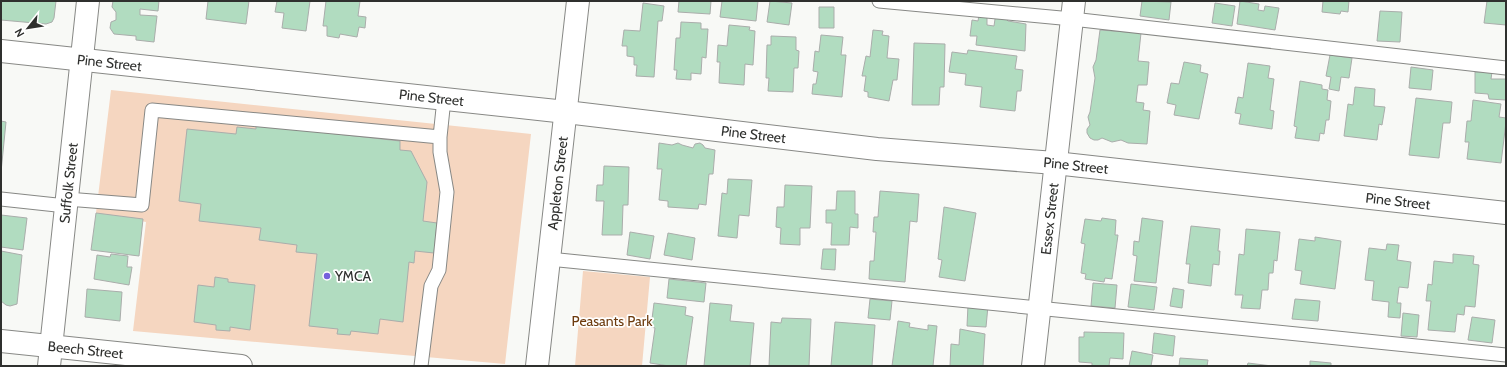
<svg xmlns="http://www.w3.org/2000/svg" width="1507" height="367" font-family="Cabin,sans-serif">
	<rect width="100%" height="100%" fill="#f8f9f6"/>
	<path fill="#f5d6c0" d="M111,90L531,134L505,364L133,331L146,222L96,213Z
		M583,271L650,277L642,366H575Z"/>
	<path fill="#b1dcc0" stroke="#aaadab" d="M1,1H56L54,18L52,22L46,24L1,20Z
		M113,1H159L158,11L140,9V15L157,16L154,42L136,40V36L114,34L110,28L111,22L116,20V12L112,7Z
		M208,1H249L246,24L206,19Z
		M277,1H310L306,31L282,28L284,13L275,12Z
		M326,1H360L358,16L366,17L365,28L359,27L357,37L340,34L339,38L327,36V26H323Z
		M679,1H711L710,14L678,12Z
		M722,1H758L756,21L720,17Z
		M770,1L792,3L789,25L767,22Z
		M1142,1L1171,2L1169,20L1140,16Z
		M1240,1L1259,4L1258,10L1264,11L1265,6L1279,8L1275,30L1237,24Z
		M1323,1H1349L1348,12L1341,11L1340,14L1322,12Z
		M1487,1H1506V25L1484,23Z
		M643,3L664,6L662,21H658L654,77L636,76L637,65H634V57L627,56V46H622L624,30L640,31Z
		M1215,3L1235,6L1232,26L1212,23Z
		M819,7H834V28H819Z
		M1380,11L1402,12L1400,42L1377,41Z
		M979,15L987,16V25L994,26L995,19L997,17L1005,18L1008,21L1026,24L1025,51L976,45L977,36H970L972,20L978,21Z
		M681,22L701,23V29H708L706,58L702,57L701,74L691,73V80L676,79L677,70H674L676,38H680Z
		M729,25L750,27L749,30L755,31L753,65L745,64L744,85L719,83L720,62H717L718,45L727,46Z
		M873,30L883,31L882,35L889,36L887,58L899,59L897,80H893L889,101L868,97V92L864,91L866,76H862L866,56L870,57Z
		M1100,30L1141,33L1138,61L1149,62L1147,85H1138L1136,102L1144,103L1143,110L1150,111L1147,144L1128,143L1121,140L1112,142L1102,138L1098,140H1094L1090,138L1087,133V129L1090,125L1088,117L1090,112L1095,78L1093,67L1096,60Z
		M821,35L843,37L841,55H846L842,97L812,94L813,84H816L818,72L813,71L815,51L819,52Z
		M771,36L796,37V50L799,51L798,68H794L793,92L768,91L769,78H766L767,45H771Z
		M914,43L945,44L944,87H940L939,105H912Z
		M968,50L1017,56L1015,69L1023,70L1021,91H1017L1015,111L980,107L982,87L965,85L966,74L949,72L952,52L967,54Z
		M1330,55L1352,58L1349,78L1341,77L1339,91L1329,89L1331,77L1326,76Z
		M1184,62L1201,65L1200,72L1208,74L1199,119L1174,115L1176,105L1167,103L1171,83L1179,84Z
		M1248,63L1270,66L1268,78L1274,79L1270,110L1274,111L1272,129L1239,124L1241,114L1235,113L1238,97L1243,98Z
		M1411,67L1433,70L1431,90L1409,88Z
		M1475,72H1492L1491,79H1506V100L1489,99L1488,94L1475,93Z
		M1300,81L1322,85V89L1328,90L1327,100L1331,101L1329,120H1326L1324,134L1320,133L1319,141L1295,138L1297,127L1294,126Z
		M1355,87L1375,89L1374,106L1385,107L1382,125L1379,124L1377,140L1344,136L1348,104L1353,105Z
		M1416,98L1452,102L1450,123H1443L1439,158L1409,155Z
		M1473,100L1501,104L1499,117L1506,118V122L1501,163L1467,159L1469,142H1465L1467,121H1471Z
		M1,121L6,122L1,172Z
		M256,125L400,141V150L411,151L427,182L423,221L437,223L434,253L415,251L414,263L409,262L403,322L380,319L378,334L351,331L350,335L337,334L338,329L309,326L317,254L296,252L297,245L259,240L261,228L199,221L201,204L179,201L187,129L236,134L237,127L256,129Z
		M659,143L672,145L678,143L682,145L693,148L695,144L700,143L703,145L705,148L715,150L713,174H709L706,205L699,204L698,209L668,207V201L659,200L662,169H657Z
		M604,166L629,167L628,205H623L622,235H602L604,201H596L597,185H603Z
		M728,179L752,180L749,216L739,215L737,238L718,236L722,193L727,194Z
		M785,185L812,186L810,228H800V245L780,244L781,228L776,227L777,207H784Z
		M837,191H855V214H858V228L850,227L849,245H831L832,223H826V210H836Z
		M880,191L919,194L917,222L910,221L905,282L869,279L870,261H874L876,232H873L874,217H878Z
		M944,207L976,213L965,281L939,277L942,260L938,259Z
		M96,213L143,219L139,256L91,250Z
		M1,215L27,218L23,250L1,247Z
		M1102,218L1116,220L1115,235H1118L1112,279L1105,278L1104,282L1085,279L1086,274L1081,273L1085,244L1081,243L1085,219L1101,221Z
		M1142,218L1163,221L1156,283L1134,281L1137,256L1133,255L1134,241L1139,242Z
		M1191,226L1220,229L1218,251H1220L1219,265L1213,264L1211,286L1188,283L1190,264H1186Z
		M1246,229L1280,232L1277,261L1274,260L1273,273H1269L1268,290H1262L1260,309L1241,308L1243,295H1235L1239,254L1244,255Z
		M630,232L654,236L650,259L627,255Z
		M668,233L695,238L692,260L664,255Z
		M1315,237L1341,241L1335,289L1300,284L1302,271L1295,270L1299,239L1315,241Z
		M1387,244L1399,245L1397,260L1411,262L1408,288L1399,287L1397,303H1401L1400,318L1388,317L1389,302L1372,300L1374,281L1365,280L1369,248L1386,250Z
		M823,249H836L835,270L821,269Z
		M1,251L22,255L17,304L10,306L6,305L1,301Z
		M111,254L128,256L127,267H132L129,285L94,279L97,255L110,257Z
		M1453,254L1474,256L1473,264L1479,265L1475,307L1465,306L1464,315L1457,314L1455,332L1428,330L1431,301H1426L1428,284L1432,285L1434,261L1453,263Z
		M215,277L228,279V282L255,285L250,330L230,327V331L216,330V325L194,322L198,285L214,287Z
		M669,279L706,283L704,302L667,298Z
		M1093,283L1117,285L1115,308L1091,306Z
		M1131,284L1157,287L1154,310L1128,307Z
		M1173,288L1184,290L1182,308L1170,306Z
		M87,289L122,292L120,321L85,317Z
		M870,299L892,301L890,320L868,318Z
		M1295,299L1320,301L1318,321L1292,319Z
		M654,303L686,307L685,315L693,317L686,366H669L650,363L655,328L651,327Z
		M710,303L732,305L730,321L754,323L750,366H704Z
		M968,305L988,306L986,327L967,326Z
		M1403,313L1419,315L1417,337L1401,336Z
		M1472,317L1495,320L1492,343L1468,340Z
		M782,318L811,319L809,366H769L771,322L781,323Z
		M898,321L910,323L909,327L928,330V325L937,326L933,366H892Z
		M835,322L875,325L872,366H831Z
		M960,329L985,334L983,366H950L951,344L959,345Z
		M1084,332L1124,333L1123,359L1110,358L1109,366H1092V363L1079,362V337H1084Z
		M1154,333L1175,336L1173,356L1152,353Z
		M1132,351L1153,355L1151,366H1129Z
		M1180,358L1208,360L1207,366H1179Z
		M1310,361L1331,363V366H1310Z
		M1248,363L1272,366H1247Z"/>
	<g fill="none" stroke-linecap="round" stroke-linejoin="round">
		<defs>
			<path id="service" d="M879,1L1072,19L1506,68
				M1,199L66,206
				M67,199L142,205L152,110L440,137
				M549,259L1506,355
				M421,366L431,286L439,270L447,192L440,152V137L444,99"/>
			<g id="minor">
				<path id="s1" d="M1,51L566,112L877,149L1055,163L1506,213"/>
				<path id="s2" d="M49,366L88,1"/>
				<path id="s3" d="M1033,366L1074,1"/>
			</g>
			<g id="tertiary">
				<path id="s4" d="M537,366L578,1"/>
			</g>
			<g id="primary">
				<path id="s5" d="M1,341L241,366"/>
			</g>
		</defs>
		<use href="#service" stroke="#878885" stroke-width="15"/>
		<use href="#minor" stroke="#878885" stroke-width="24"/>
		<use href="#tertiary" stroke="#878885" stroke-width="24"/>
		<use href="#primary" stroke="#878885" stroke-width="24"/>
		<use href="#service" stroke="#fff" stroke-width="13"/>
		<use href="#minor" stroke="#fff" stroke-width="22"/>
		<use href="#tertiary" stroke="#fff" stroke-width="22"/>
		<use href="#primary" stroke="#fff" stroke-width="22"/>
	</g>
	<circle fill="#7561dc" stroke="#fff" stroke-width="1.5" cx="327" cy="276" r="4"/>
	<g text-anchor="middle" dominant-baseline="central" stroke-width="3.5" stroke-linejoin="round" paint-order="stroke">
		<g font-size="14" fill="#2f302e" stroke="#fff">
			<text stroke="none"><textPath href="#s1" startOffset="109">Pine Street</textPath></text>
			<text stroke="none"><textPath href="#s1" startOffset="433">Pine Street</textPath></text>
			<text stroke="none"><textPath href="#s1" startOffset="757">Pine Street</textPath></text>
			<text stroke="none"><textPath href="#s1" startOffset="1081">Pine Street</textPath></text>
			<text stroke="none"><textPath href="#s2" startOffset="184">Suffolk Street</textPath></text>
			<text stroke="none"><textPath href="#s4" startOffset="184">Appleton Street</textPath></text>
			<text stroke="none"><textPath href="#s1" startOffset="1405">Pine Street</textPath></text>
			<text stroke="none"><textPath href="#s3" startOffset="148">Essex Street</textPath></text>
			<text stroke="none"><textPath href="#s5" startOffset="85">Beech Street</textPath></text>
		</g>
		<g font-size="14" fill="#2f302e" stroke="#fff" text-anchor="start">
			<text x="335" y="276">YMCA</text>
		</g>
		<g font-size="14" fill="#6d3b0e" stroke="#fff">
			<text x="612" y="321">Peasants Park</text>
		</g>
	</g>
	<rect width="1507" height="367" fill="none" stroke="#2f302e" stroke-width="4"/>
	<g transform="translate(28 28) rotate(240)" stroke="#ffffff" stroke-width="3" paint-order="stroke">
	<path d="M0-3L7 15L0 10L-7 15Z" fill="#2f302e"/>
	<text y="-6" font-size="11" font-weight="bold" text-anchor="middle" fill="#2f302e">N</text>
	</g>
</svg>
